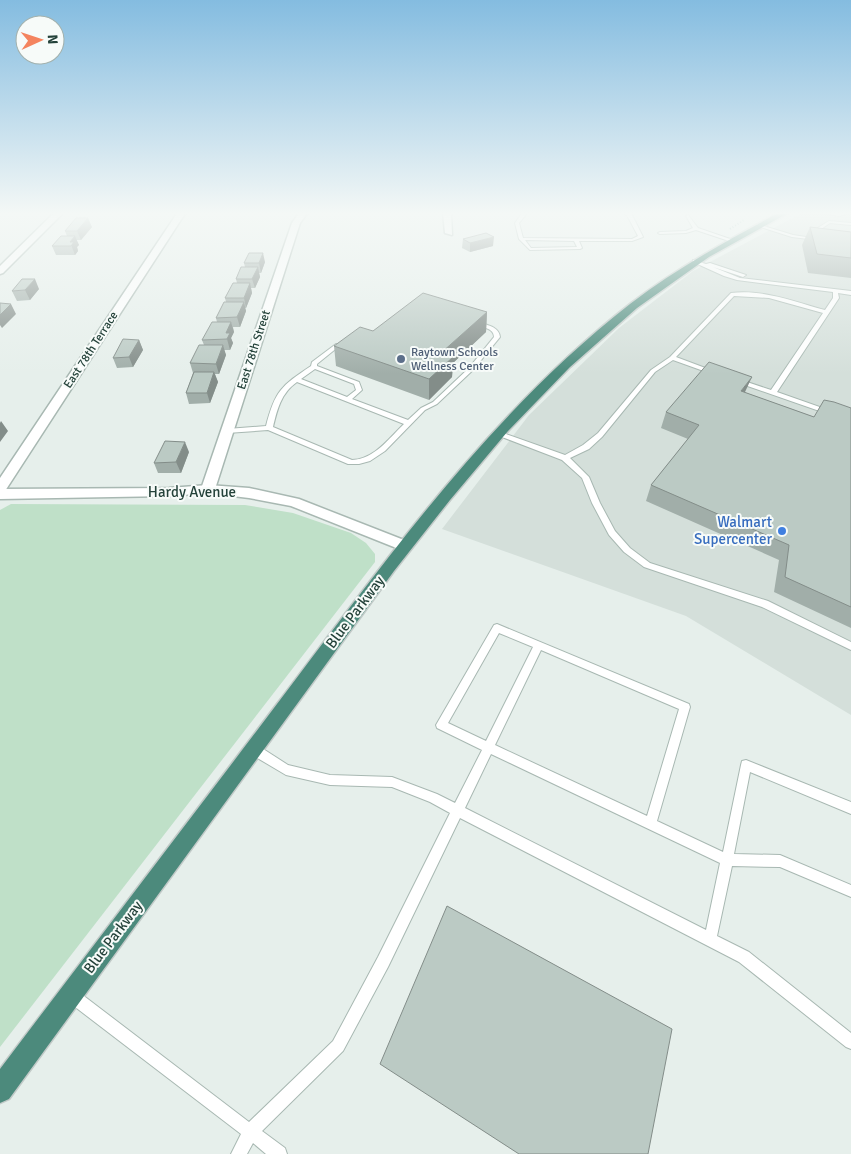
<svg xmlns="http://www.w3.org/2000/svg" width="851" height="1154" font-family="Signika,sans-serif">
	<rect width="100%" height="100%" fill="#e6efeb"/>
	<path fill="#d4dfda" d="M804,212H851V715L686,616L442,529L529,415L619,328L693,271Z"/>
	<path fill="#bfe0c8" d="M11,504L245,505L293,513L351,533L366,543L375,554V562L0,1047V510Z"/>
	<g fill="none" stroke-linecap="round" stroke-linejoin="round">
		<defs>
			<path id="service" d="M523,212H528L519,223L523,238L632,239L638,236L628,217L624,212H629L632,215L643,237L632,241H579L582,248L580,249L530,250L519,239L515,223ZM525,240L574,241L577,247L531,248Z
				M814,212L840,214L851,212L840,216Z
				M688,215L698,228L733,240L729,241L696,230L686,233L660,234L658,233L660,232L686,231L693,228L686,216Z
				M829,221L851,223V225L830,223L812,235L808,234Z
				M757,224L793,235L819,239L817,240L792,237L757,226Z
				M693,260L706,264L710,263L746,275L743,277L713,267L740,278L851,291V295L838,293L839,298L777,392L851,418V422L736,382L735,381L738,379L771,390L823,313L769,298L734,296L676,357L716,372V374H712L673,360L655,372L602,437L589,449L570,458L589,477L600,503L615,531L630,548L650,563L768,601L851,642V650L762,607L644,567L624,552L609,535L592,503L582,478L562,460L494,434L498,432H500L565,455L583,445L598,433L651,370L670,357L731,293C763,289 795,302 825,310L833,298V292L737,280L724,276L693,262Z
				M477,322C486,325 499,326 500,337L473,370L437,404L425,410L385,451L370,461L359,464H348L268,430L227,433L223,431L227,429L266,426C275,391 281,386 311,366L312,362L336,344L338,345V347L317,364V366L359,382L362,390L352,399L408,420L421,408L433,402L469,368L494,337C494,328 482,327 475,325L474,324ZM315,369L354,384L356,390L347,397L301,379ZM297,382L404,424C389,438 375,459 352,460L273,427C277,410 281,393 297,382Z
				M497,624L689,704L690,707L657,821L723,852L741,765L742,761L746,760L851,802V814L750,772L734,854L780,855L851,885V897L780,867L732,866L717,936L749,952L851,1033V1049L846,1047L739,962L460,818L388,967L343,1051L262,1131L285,1148L287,1154H266L253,1143L247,1154H231L241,1134L66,1000L64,995L66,990L71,988L76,990L249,1122L333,1041L378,957L450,813L430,802L392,787L330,785L286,775L249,753L248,749L249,745L253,744L257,745L288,765L330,775L392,777L437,794L455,803L482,750L437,728L436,725L494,625ZM499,633L533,647L486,741L448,723ZM541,650L679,709L647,816L495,745ZM491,754L720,863L706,930L465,808Z"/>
			<path id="minor" d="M178,212H186L5,491L0,492V478Z
				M300,212H308L300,223L215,489L213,492H203L201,489L292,223Z
				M443,212H451L452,235L445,233Z"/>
			<path id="tertiary" d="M55,212H64L3,273L0,274V266Z
				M208,485L249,488L299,499L409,542L411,546L409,550L404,551L291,506L249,498L208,493L169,496L0,499V489L169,488Z"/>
			<path id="trunk" d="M780,212H790L709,257L637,308L570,367L508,431L450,500L394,571L9,1099L0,1103V1069C92,947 185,826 277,704C384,563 489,414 630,304C677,268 728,240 780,212Z"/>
		</defs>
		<use href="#service" stroke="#a8b8b2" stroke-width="2"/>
		<use href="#minor" stroke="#a8b8b2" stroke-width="3"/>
		<use href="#tertiary" stroke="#a8b8b2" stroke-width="3"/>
		<use href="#trunk" stroke="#c2cac8" stroke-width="3"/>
		<path stroke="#86b3a5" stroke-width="2" stroke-dasharray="1 2" stroke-linecap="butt" d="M730,229L744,220"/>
		<use href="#service" fill="#fff" fill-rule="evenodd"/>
		<use href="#minor" fill="#fff" fill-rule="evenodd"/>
		<use href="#tertiary" fill="#fff" fill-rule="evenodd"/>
		<use href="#trunk" fill="#4c8a7c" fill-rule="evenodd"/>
	</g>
	<path fill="#a1aea9" d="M92,227L81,240H76L79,245L77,247L78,251L75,255H56L52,246L67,236L65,231Z
		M810,227L851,232V278L808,273L802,245Z
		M463,239L493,246L470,252L462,248Z
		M265,262L261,273H259L260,277L255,288H251L252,293L246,308H245L246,311L240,327H233L234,332L231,338L233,343L230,350H224L226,355L219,374H215L218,382L210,403L189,404L186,393L193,373L190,363L204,345L202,340L217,322L216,318L226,302L225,298L237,283L236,279L245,267L244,263Z
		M39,289L30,300L17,301L12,291Z
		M487,312L486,332L453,363L452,377L429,400L336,366L334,346L373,331Z
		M139,340L143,350L133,367L117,368L113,358Z
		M744,392L814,417L851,408V628L774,592L779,560L646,501L651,485L688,439L661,428L666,412Z
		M189,452L181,473H158L154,463Z"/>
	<path fill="#838d89" d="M88,218L92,227L81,240L77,231Z
		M75,236L79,245L77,247L78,251L75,255L70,242Z
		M494,237L493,246L470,252V243Z
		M263,253L265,262L261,273L259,263Z
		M258,267L260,277L255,288L252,279Z
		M35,279L39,289L30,300L25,290Z
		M250,283L252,293L246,308L244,298Z
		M244,302L246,311L240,327L237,317Z
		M11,304L16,314L2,328L0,325V315Z
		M487,312L486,332L453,363L452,377L429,400V379L441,353Z
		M231,322L234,332L231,338L233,343L230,350L227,339L226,333Z
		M139,340L143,350L133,367L129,357Z
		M223,345L226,355L219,374L216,364Z
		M214,372L218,382L210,403L207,393Z
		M752,377L745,392L734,407L741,391Z
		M1,421L8,431L0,442V423Z
		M185,442L189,452L181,473L176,462Z"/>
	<path fill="#bbcac4" stroke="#838d89" d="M76,218H88L77,231H65Z
		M810,227L851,232V258L817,254Z
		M486,233L494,237L470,243L463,239Z
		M61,236H75L70,242H74L71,246H52Z
		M249,253H263L259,263H244Z
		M241,267H258L252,279H236Z
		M22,279H35L25,290L12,291Z
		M233,283H250L244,298H225Z
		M423,293L487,312L441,353L453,357L429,379L334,346L360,327L373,331Z
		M224,302H244L237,317L216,318Z
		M0,303L11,304L0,315Z
		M212,322H231L226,333H230L227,339L202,340Z
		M123,339L139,340L129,357L113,358Z
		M199,345H223L216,364L190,363Z
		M709,362L752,377L741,391L814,417L824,400L834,402L851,408V607L785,577L789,545L651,485L699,425L666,412Z
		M194,372H214L207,393H186Z
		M165,441L185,442L176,462L154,463Z
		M447,906L672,1029L648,1154H519L380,1064Z"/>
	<linearGradient id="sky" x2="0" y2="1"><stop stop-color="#84bce0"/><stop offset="0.57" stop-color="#f4f8f6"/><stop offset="1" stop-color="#f4f8f6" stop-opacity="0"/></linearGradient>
	<rect width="851" height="374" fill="url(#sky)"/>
	<circle fill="#5c6f8a" stroke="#f7fbf9" stroke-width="2" cx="401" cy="359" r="5"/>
	<circle fill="#3f7fe0" stroke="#f7fbf9" stroke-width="2" cx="782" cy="531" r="5"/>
	<g text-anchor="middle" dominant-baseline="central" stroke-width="4" stroke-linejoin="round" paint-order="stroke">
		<g font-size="12" fill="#24423a" stroke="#f7fbf9">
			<text transform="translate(91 350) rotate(-57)">East 78th Terrace</text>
			<text transform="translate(254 350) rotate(-72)">East 78th Street</text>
		</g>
		<g font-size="12" fill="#4e5e75" stroke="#f7fbf9" text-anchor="start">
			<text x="411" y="352">Raytown Schools<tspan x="411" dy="14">Wellness Center</tspan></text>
		</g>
		<g font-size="15" fill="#24423a" stroke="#f7fbf9">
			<text x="192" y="492">Hardy Avenue</text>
			<text transform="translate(355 612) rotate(-53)">Blue Parkway</text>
			<text transform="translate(113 937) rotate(-53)">Blue Parkway</text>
		</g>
		<g font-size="15" fill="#366cbe" stroke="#f7fbf9" text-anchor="end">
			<text x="772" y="522">Walmart<tspan x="772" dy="17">Supercenter</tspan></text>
		</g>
	</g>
	<g transform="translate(40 40) rotate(87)"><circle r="24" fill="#f7fbf9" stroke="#a3b1ad"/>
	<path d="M0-4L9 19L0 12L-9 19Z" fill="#f4845f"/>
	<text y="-8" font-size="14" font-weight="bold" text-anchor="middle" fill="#24423a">N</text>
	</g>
</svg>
